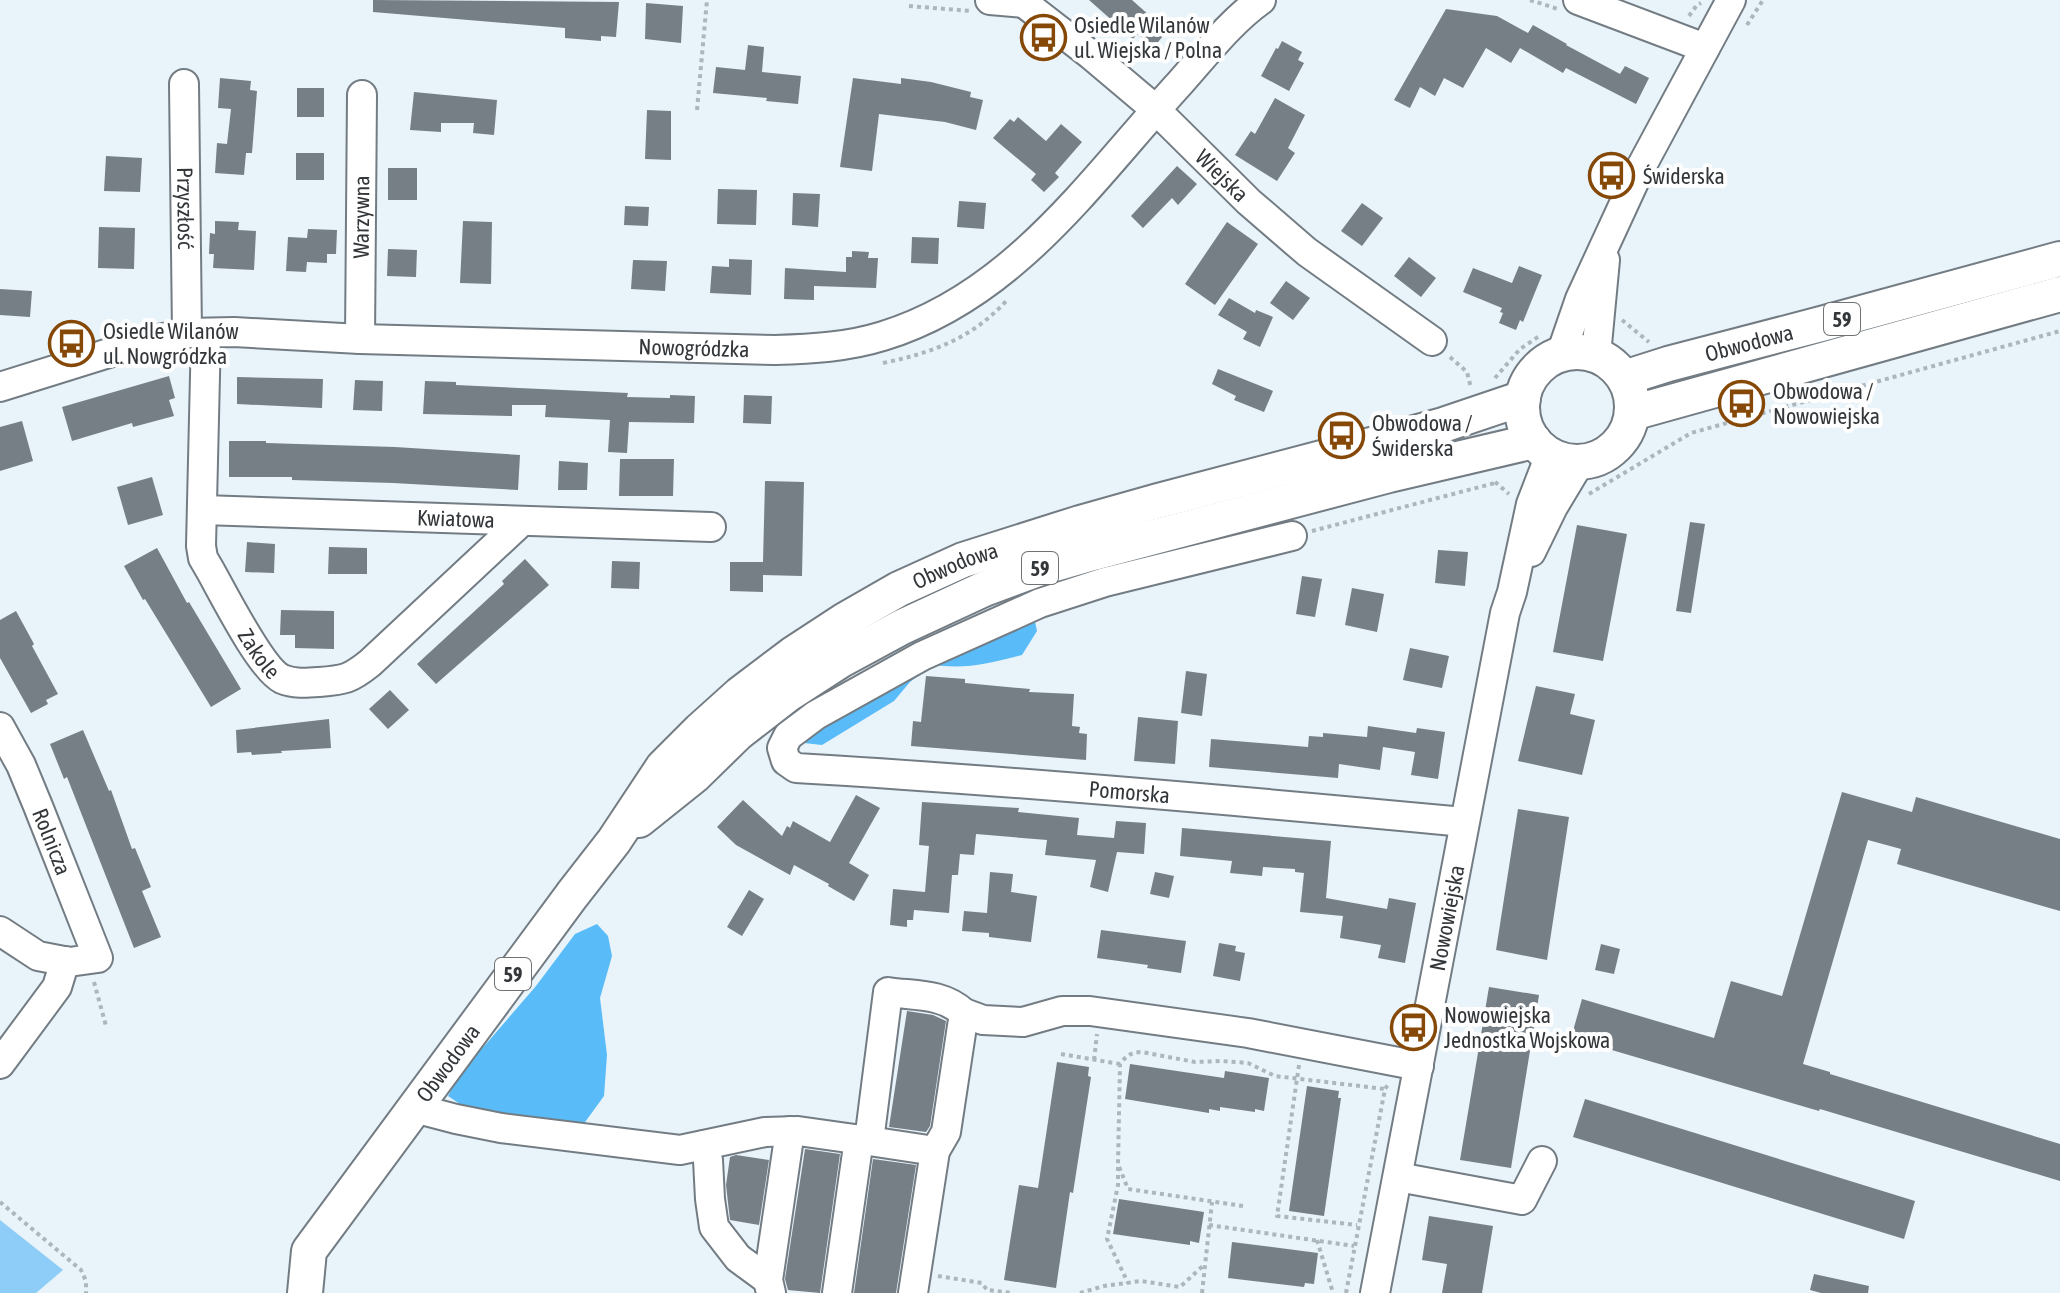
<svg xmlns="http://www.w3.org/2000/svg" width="2060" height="1293" font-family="'Asap Condensed',sans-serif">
	<rect width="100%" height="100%" fill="#e8f3fa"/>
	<path fill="#8dcdf7" d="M0,1220L63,1270L36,1293H0Z"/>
	<path fill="#59bcf9" d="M1017,612L1034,617L1037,631L1022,655C987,664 968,669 932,665L910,682L894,701L822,745L804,743L806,726L819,717L839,710L924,652L983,621Z
		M597,924L608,936L612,956L600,998L607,1055L604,1096L580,1129L472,1112L448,1096L465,1064L486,1044L536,986L575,934Z"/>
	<path fill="#767f86" d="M373,0L619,2L616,37L601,36V41L565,38V28L373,12Z
		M1089,0H1132L1167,31L1154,47L1137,34L1133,39Z
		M646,3L683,6L681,43L645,39Z
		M1446,9L1497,16L1528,33L1533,25L1567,44L1566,45L1620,74L1625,66L1649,78L1636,104L1566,68L1563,73L1520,48L1511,63L1486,48L1463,88L1444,78L1435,96L1420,87L1410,108L1394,100Z
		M1282,41L1302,52L1298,60L1304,63L1289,91L1261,76L1276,48L1278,49Z
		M748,45L764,47L762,72L801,76L798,104L766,101L767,98L713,93L716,67L745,70Z
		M220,78L251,81L250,90L257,91L252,153H246L244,175L215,173L217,143L227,144L231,109L218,108Z
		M853,78L901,84V78L931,82L971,92L970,97L983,100L976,130L945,122L879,114L872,171L840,167Z
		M297,88H324V117H297Z
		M414,92L497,100L494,135L473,133L474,123H441V132L410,130Z
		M1275,98L1305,115L1288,148L1295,153L1277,181L1235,155L1251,131L1255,134Z
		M647,110L671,111V160L645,159Z
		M1018,117L1046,141L1061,124L1082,142L1055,173L1059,177L1044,192L1031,180L1036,174L993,138L1010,119L1014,122Z
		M296,153H324V180H296Z
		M106,156L142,158L140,192L104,191Z
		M1177,166L1197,184L1178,205L1172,198L1143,228L1131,216Z
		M388,168H417V200H388Z
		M718,189L757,190L756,225L717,224Z
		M793,193L820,194L818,227L792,225Z
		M959,201L986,203L984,229L957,227Z
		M1362,203L1383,218L1362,246L1341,231Z
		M625,206L649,207L648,226L624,225Z
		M215,221L239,222L238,230L256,231L254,270L213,268L214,254H209L210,233L215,234Z
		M463,221L492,222L491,284L460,283Z
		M1227,222L1258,244L1215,305L1185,284Z
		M99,227L135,228L134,269L98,268Z
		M308,229L337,230L336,254H327V263L307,262L306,272L286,271L288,237L307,238Z
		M912,237L939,238L938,264L911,263Z
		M388,249L417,250L416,277L387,276Z
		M852,251L869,252L868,258H878L876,288L814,286V300L784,299L785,268L846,272V257H852Z
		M1409,257L1436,278L1421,297L1394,276Z
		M729,259L752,260L751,295L710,293L712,266L729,267Z
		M633,260L667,261L665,291L631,289Z
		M1519,266L1542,275L1523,322L1520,320L1516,330L1499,323L1503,313L1500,312L1502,308L1463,292L1473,268L1512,283Z
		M1286,281L1310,298L1293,320L1270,303Z
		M0,289L32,291L30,317L0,315Z
		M1229,298L1255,313L1256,310L1273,317L1260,347L1243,339L1247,332L1218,315Z
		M1218,369L1273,391L1264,412L1234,400L1236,396L1212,384Z
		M169,376L175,398L169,400L174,416L133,427L132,423L72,441L62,407Z
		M237,377L323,379L322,408L237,404Z
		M355,380L383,381L382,411L353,410Z
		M425,381L456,382V385L628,393L627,397L670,398V395L695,396L694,423L629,422L627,453L608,452L610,420L545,417L546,405H512V416L423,414Z
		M744,395L772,396L771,424L743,423Z
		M22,421L33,461L0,471V427Z
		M229,441H266V443L395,447L520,455L518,490L393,483L292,480V477H229Z
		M620,459H674L673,496H619Z
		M559,461L588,463L587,490H558Z
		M152,477L163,515L128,525L117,487Z
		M765,481L804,482L802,576L763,575V592L730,591V562H763Z
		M1690,522L1705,524L1691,613L1676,611Z
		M1577,525L1627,534L1603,661L1553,652Z
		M247,542L275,544L274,573L245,572Z
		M329,547L367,548V574H328Z
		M157,548L187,603L189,602L241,689L211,707L145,599L143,600L124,566Z
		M1438,550L1468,552L1465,586L1435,583Z
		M525,559L549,585L436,684L417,664L504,584L502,581Z
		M612,561L640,562L639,589L611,588Z
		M1302,576L1322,579L1315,617L1296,614Z
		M1352,588L1384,594L1377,632L1345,625Z
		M281,610L334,611V649L295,648V635H280Z
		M16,611L34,644L32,646L58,694L46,700L48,704L31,713L0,658V620Z
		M1410,648L1449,656L1442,688L1403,680Z
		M1186,671L1207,674L1202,716L1181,713Z
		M926,676L965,679V683L1030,689L1029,692L1074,694L1072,726L1080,727L1079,733L1087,734L1086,760L911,746L913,721L921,722Z
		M1536,686L1575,694L1570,714L1595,720L1582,775L1518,761Z
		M390,690L409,710L388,729L369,709Z
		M1138,717L1178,721L1175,764L1134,761Z
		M329,719L331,748L281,751L282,753L252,755L251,752L237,753L236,730Z
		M1368,726L1416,733L1417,728L1445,732L1438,779L1411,775L1415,752L1383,747L1380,770L1339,764L1338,778L1209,767L1211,739L1308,747L1309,736L1323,737V733L1367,737Z
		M83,730L109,791L111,790L132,849L135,848L151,887L142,891L161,937L134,948L67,777L64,779L50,744Z
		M1842,792L1912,812L1916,797L2060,839V911L1897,864L1901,849L1868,840L1803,1064L1830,1072V1074L2060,1144V1181L1820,1109L1819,1111L1571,1038L1582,999L1714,1038L1731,981L1782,996Z
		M856,795L880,808L849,863L869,875L854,901L828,886L829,884L794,865L790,875L736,845L717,827L743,800L782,836L787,826L790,828L793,821L830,842Z
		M922,802L1019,808L1018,812L1079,818L1077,835L1114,838L1116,821L1146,823L1144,854L1117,852L1108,892L1090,887L1096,860L1045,855L1047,840L976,834L974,855L960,854L958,875H952L949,913L914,910L913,920H907V927L890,925L893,889L925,892L929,846L919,845Z
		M1518,809L1569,817L1547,960L1496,950Z
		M1182,828L1331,841L1326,898L1387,909L1389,898L1416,903L1405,963L1378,958L1381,945L1340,938L1343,916L1300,912L1304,873L1295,872V869L1263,867L1262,876L1230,873L1232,861L1180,856Z
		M990,872L1013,874L1011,892L1037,896L1031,942L989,937V933L962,931L964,911L987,913Z
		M1155,872L1174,876L1169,898L1150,894Z
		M749,890L764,899L742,936L727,927Z
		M1101,930L1186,941L1181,973L1147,968L1148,965L1097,958Z
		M1219,943L1236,946L1235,951L1245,953L1240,981L1213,976Z
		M1601,944L1620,949L1614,974L1595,970Z
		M1489,987L1539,995L1511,1168L1460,1160Z
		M907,1011L933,1015L946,1021L930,1126L926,1132L889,1127Z
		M1057,1062L1089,1067L1088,1076L1091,1077L1073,1193L1070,1192L1056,1288L1004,1280L1019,1185L1038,1188Z
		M1130,1064L1224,1078L1225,1071L1269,1078L1264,1111L1255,1109V1112L1220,1107V1111L1209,1109V1113L1125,1099Z
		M1307,1086L1339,1091L1338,1098H1341L1324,1216L1289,1211Z
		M1585,1099L1915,1201L1904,1239L1573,1137Z
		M805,1149L840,1154L820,1293L788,1290L785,1279Z
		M736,1155L769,1160L759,1225L730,1220L726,1185L730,1157Z
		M873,1159L916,1165L896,1293H854Z
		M1119,1199L1204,1212L1199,1243L1190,1241V1245L1113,1234Z
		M1429,1216L1493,1226L1482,1293H1442L1447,1264L1422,1260Z
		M1232,1242L1318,1253L1314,1284L1305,1283L1304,1287L1228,1278Z
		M1814,1274L1869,1286L1868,1293H1821L1810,1290Z"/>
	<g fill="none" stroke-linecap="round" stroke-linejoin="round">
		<defs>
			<g id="minor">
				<path d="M990,0L1024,3"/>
				<path id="s1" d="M1020,0L1091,55L1155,109L1249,202L1307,252L1432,341"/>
				<path d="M1578,0L1705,48"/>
				<path id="s2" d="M184,84L187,333"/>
				<path id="s3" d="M206,333L201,546L203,558L210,570C223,593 261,669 282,679C294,684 306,683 319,682C345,680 350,679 370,663L522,521"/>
				<path id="s4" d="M360,339L362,95"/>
				<path d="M1561,354L1580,299L1640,169L1731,0"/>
				<path d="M1596,355L1605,260"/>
				<path id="s5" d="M0,387L141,343L187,333L234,332L360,339L775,350C811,349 848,347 883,336C1014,296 1092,179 1180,83C1205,55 1230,22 1261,0"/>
				<path id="s6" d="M202,510L711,527"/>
				<path id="s7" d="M1292,536L1105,582L1040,603L922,656L816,715L788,736L782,748L786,761L796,768C1019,781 1242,801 1464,822"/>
				<path d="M1531,552L1553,507L1580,462"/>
				<path id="s8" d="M0,727L21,765L38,806L98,958L69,962L38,956L0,931"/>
				<path d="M0,1064L57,987L65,961"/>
				<path d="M414,1108L456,1119L501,1128L680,1150L765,1132L798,1131L869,1141L888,992C916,996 942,993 964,1013"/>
				<path d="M869,1141L935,1151"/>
				<path d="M704,1145L708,1160L710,1199L714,1227L738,1258L768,1280"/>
				<path d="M1398,1177L1522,1200L1542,1161"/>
				<path d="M771,1293L768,1280L790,1131"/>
				<path d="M837,1293L859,1139"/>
				<path d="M913,1293L935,1151L946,1132L964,1013L983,1020L1023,1022L1062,1011H1090L1248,1033L1419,1066"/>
				<path id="s9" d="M1375,1293L1505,613L1512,592L1531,504L1550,455"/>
			</g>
			<g id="major">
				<circle cx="1577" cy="407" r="55"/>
				<path id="s10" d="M1624,378L1668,364L1825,323L2060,259"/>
				<path d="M1632,413L2060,294"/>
				<path d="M639,820L694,776L738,733L787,695L841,660L902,627L984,589L1038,569L1093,553L1389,475L1534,441"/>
				<path id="s11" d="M305,1293L309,1251L572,895L614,841L663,767L700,730L740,694L793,654L845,620L899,589L963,560L1080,523L1158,501L1379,443L1443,425L1523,398"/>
			</g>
		</defs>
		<use href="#minor" stroke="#737c83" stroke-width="32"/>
		<use href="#major" stroke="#737c83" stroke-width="38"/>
		<path stroke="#adb6bb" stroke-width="4" stroke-dasharray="4 4" stroke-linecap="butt" d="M1530,0L1558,9
			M909,6L971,11
			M1689,16L1697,5L1701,3
			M1747,25L1763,0
			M697,110L707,0
			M1622,320L1649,342
			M1450,357L1467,372L1471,388
			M883,363C932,353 973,338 1007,300
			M1495,378L1520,349L1541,335
			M1495,482L1509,494
			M1589,494L1691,433L2060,331
			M1312,531L1495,483
			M94,982L106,1026
			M1061,1054L1120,1064
			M1094,1060L1097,1034
			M1299,1065L1277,1216L1357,1225
			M1118,1167V1185L1107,1239L1128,1283
			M0,1202L81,1270L86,1281V1293
			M1243,1206L1128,1189L1118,1164L1120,1064C1126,1056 1131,1052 1142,1052L1195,1062L1222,1061L1248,1063L1275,1076L1385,1089
			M1209,1225L1354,1246
			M1317,1240L1333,1293
			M938,1276L982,1283L987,1290L1012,1293
			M1080,1293L1104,1286L1141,1281L1180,1287L1205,1264
			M1202,1293L1212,1202
			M1346,1293L1385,1089L1389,1083"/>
		<use href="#minor" stroke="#fff" stroke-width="28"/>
		<use href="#major" stroke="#fff" stroke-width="34"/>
	</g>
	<defs>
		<symbol id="bus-ring" viewBox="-11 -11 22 22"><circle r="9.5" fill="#fefefe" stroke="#854806" stroke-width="1.5"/><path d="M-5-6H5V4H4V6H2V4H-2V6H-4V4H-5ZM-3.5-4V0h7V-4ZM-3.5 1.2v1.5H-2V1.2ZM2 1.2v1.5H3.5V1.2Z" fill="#854806"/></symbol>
	</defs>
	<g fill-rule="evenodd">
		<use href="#bus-ring" x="1018" y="12" width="51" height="51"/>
		<use href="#bus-ring" x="1586" y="150" width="51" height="51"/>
		<use href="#bus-ring" x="46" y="318" width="51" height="51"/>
		<use href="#bus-ring" x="1716" y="378" width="51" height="51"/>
		<use href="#bus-ring" x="1316" y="410" width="51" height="51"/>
		<use href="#bus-ring" x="1388" y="1002" width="51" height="51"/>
	</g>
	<g text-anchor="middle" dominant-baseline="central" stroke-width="8" stroke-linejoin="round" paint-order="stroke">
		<g fill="#fefefe" stroke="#707375" stroke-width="2">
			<rect x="1824" y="303" width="36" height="32" rx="6"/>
			<rect x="1022" y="552" width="36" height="32" rx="6"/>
			<rect x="495" y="958" width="36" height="32" rx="6"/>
		</g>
		<g font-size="20" font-weight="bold" fill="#33373a">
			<text x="1842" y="319">59</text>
			<text x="1040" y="568">59</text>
			<text x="513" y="974">59</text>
		</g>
		<g font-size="22" fill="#33373a" stroke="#fefefe" text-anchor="start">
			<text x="1074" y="25">Osiedle Wilanów<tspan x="1074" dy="25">ul. Wiejska / Polna</tspan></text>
			<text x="1643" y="176">Świderska</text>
			<text x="103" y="331">Osiedle Wilanów<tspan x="103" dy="25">ul. Nowgródzka</tspan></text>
			<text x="1773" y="391">Obwodowa /<tspan x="1773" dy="25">Nowowiejska</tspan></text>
			<text x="1372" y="423">Obwodowa /<tspan x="1372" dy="25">Świderska</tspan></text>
			<text x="1444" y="1015">Nowowiejska<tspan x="1444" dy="25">Jednostka Wojskowa</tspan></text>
		</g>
		<g font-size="22" fill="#33373a" stroke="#fefefe">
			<text stroke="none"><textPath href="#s1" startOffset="268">Wiejska</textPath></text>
			<text stroke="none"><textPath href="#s2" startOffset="124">Przyszłość</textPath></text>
			<text stroke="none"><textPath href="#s4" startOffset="122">Warzywna</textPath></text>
			<text stroke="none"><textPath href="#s10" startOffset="130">Obwodowa</textPath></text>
			<text stroke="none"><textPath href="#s5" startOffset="702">Nowogródzka</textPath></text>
			<text stroke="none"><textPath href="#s6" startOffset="254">Kwiatowa</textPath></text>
			<text stroke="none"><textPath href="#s11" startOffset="1000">Obwodowa</textPath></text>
			<text stroke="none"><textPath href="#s3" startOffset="336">Zakole</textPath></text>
			<text stroke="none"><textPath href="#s7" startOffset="920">Pomorska</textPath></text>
			<text stroke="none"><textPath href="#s8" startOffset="126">Rolnicza</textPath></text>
			<text stroke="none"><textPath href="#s9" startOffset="382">Nowowiejska</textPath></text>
			<text stroke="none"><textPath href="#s11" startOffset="276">Obwodowa</textPath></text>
		</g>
	</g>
</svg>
